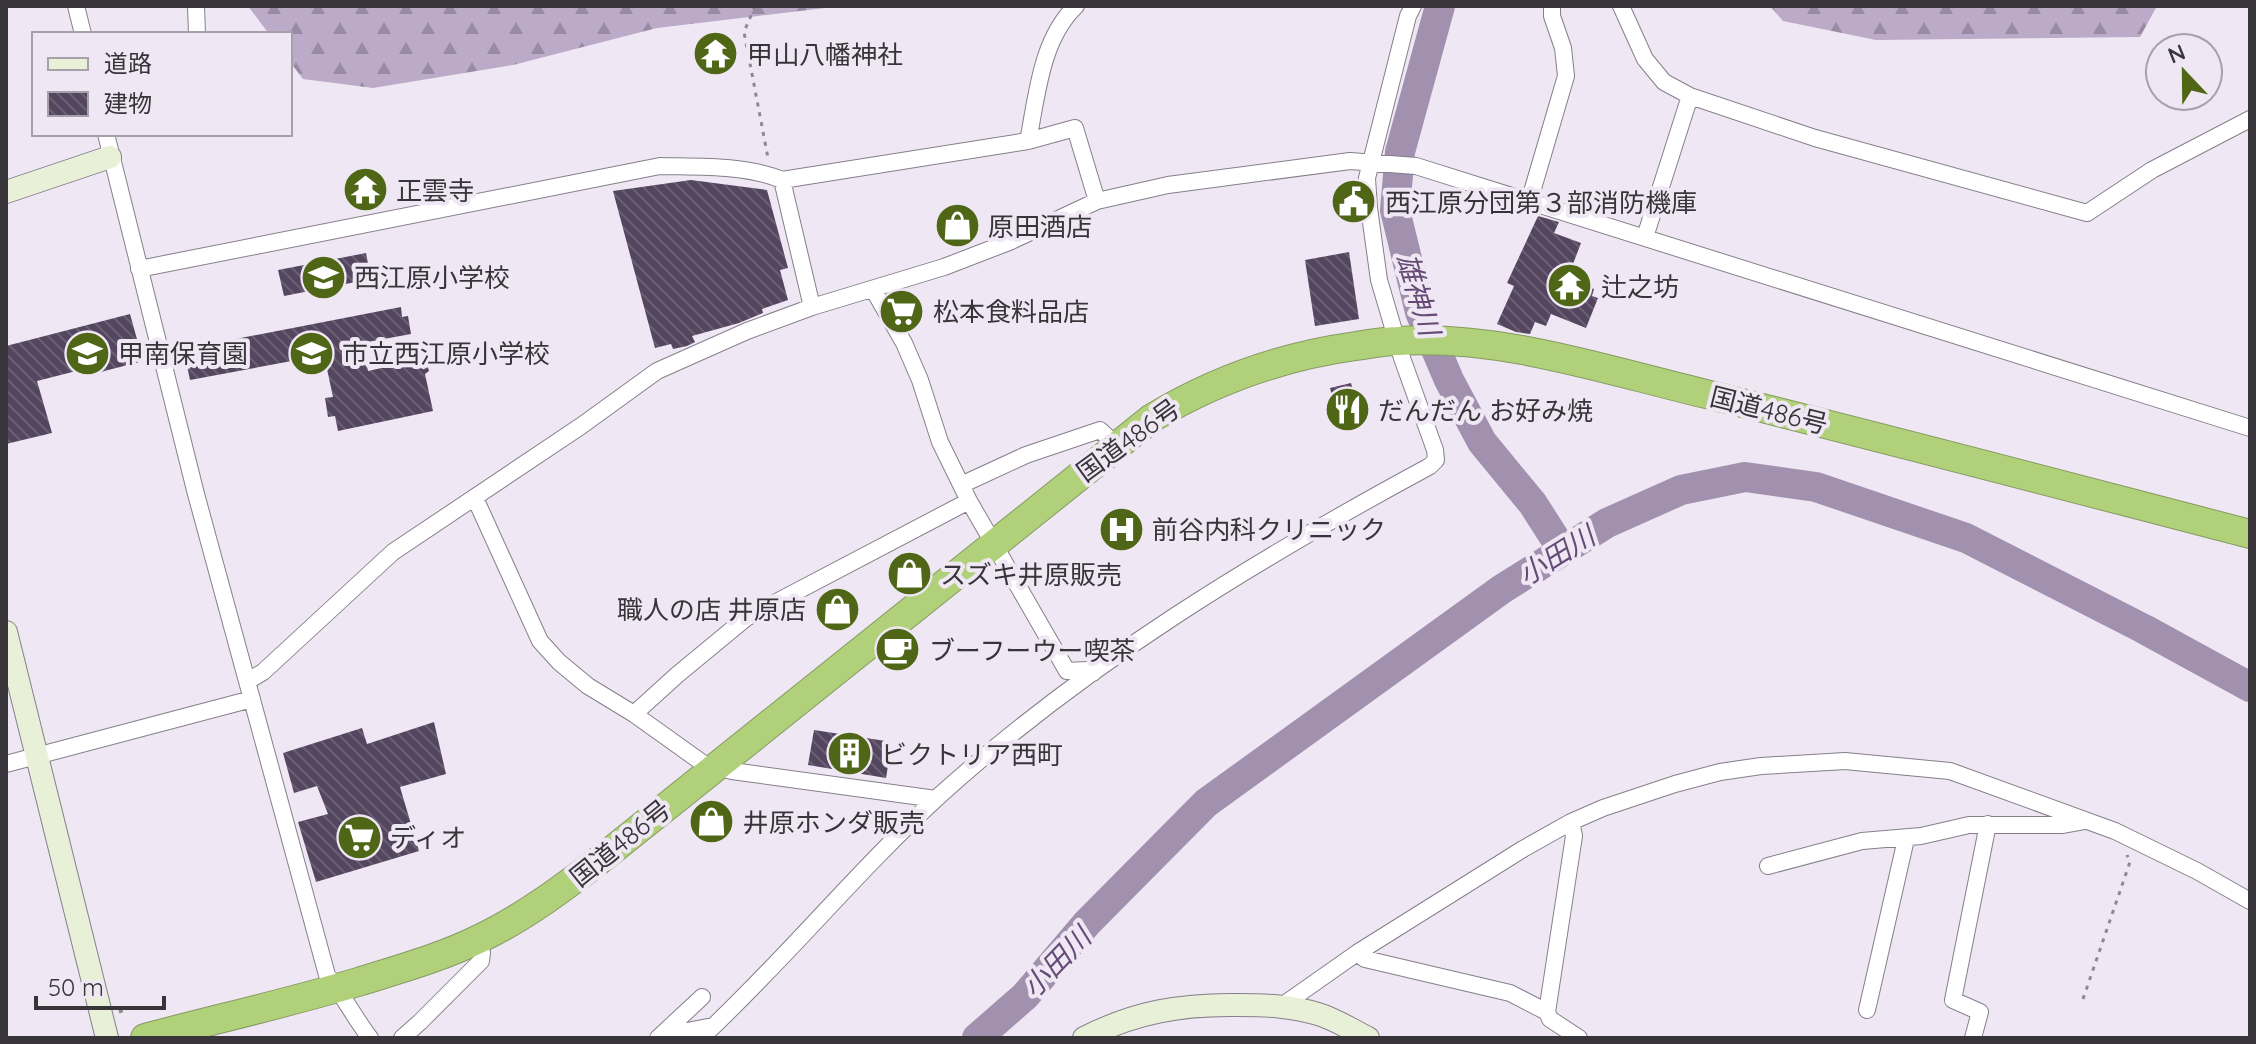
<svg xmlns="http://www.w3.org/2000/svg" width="2256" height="1044" font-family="Quicksand,'Noto Sans JP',sans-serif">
	<defs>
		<pattern id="forest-firs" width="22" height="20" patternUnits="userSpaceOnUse" patternTransform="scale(2)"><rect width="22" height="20" fill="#bbaac8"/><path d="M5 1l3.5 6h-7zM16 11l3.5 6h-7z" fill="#998ba3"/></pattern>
		<pattern id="building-back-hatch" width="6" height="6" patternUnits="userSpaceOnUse" patternTransform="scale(2)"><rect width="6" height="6" fill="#554660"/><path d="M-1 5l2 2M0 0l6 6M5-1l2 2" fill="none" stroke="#6b5f74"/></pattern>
	</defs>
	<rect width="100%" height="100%" fill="#efe8f4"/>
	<path fill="url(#forest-firs)" d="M248,6H842L657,28L513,65L373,88L303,79L290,62V34H269Z
		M1770,6H2157L2140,37L1876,40L1783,21Z"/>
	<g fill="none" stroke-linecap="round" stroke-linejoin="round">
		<path stroke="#a291ae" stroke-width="30" d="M1440,6L1400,152L1395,210L1420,312L1449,380L1482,442L1533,504L1563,551
			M977,1038L1025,996L1087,923L1206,803L1502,589L1607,523L1681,490L1745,477L1816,487L1966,538L2144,629L2250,687"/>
	</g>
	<path fill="url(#building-back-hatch)" d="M691,180L767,190L788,268L780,270L788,300L762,309L763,313L739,323L692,336L695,342L687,346L673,349L671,344L655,348L613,191Z
		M1538,216L1559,222L1554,233L1581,243L1573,264L1579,266L1573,281L1594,289L1592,296L1598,298L1586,328L1551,314L1546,326L1535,322L1530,334L1516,332L1497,324L1514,286L1507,283Z
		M1349,252L1359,319L1315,326L1305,260Z
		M366,253L371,279L284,296L278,270Z
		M401,307L402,317L408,316L411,334L362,343L368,371L426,358L429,371L425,374L433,411L338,431L335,416L328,417L325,398L333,397L324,355L190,380L187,366L192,365L189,348Z
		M130,314L143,361L93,374L92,367L37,381L52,433L6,444V346Z
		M1351,383L1358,409L1362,408L1365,423L1341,429L1330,388Z
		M434,722L446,774L400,787L419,851L316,882L298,822L328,814L317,786L294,793L283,753L362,728L367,744Z
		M814,730L892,742L886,778L808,765Z"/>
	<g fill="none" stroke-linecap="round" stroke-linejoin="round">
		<defs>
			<path id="street" d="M76,6L83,34
				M196,6L197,34
				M1621,6L1645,59L1664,82L1690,96L1815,138L2087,213L2152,170L2250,119
				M106,134L196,494L327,975C343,995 354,1017 370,1038
				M1028,141C1037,96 1041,39 1076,6
				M782,180L812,307
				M1529,202L1566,76L1563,48L1552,16V6
				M1645,237L1690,96
				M139,269L660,166C699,167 746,165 782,180L1028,141L1075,128L1097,201
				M873,289L904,343L920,380L940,442L969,501L1067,671L1087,670L1093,673
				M961,485L1026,455L1100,430L1116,445
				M475,498L540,641L559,662L588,686L634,714L704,764L732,771L936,799
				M248,681L263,672L393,552L581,426L657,371L747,331L812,307L944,267L1009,242L1097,201L1168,185L1350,161L1416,166L2250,428
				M634,714L677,675L746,618L969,501
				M6,764L252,699
				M1768,866L1862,841L1921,836L1969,825H2063L2085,821
				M1357,953L1365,959L1510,993L1547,1012L1550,1019L1579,1038
				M1283,1005L1357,953L1523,849L1571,822L1603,808L1675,784L1720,772L1761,766L1845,761L1950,771L2115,831L2197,871L2250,901
				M1867,1010L1906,839
				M1547,1012L1574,836L1571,822
				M661,1036L713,1026
				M402,1038L420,1022L481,961L482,953L478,940
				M658,1038L702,997
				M701,1038C784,961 856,872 939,796C1086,663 1256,560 1430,466L1436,460L1435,450L1402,358L1379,280L1369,208L1367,178L1408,16L1413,6
				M1973,1038L1980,1012L1953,1000L1988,824"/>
			<path id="secondary" d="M6,192L110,157
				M6,632L107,1038
				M1084,1038C1135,1012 1182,1004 1239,1005C1266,1005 1291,1006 1318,1014C1335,1019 1352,1030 1368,1038"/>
			<path id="highway" d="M145,1038C216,1019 288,1003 358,982C399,969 440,958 479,939C525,917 566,886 606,855L1152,418C1215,380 1283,356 1356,346C1370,344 1384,341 1398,341C1503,335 1605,370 1706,394C1888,439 2069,487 2250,534"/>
		</defs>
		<use href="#street" stroke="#857f8a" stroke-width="18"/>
		<use href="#secondary" stroke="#857f8a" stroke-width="24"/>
		<use href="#highway" stroke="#869a63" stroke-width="30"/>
		<path stroke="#8e8991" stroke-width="3" stroke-dasharray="4 6" stroke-linecap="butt" d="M755,6L744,32L768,158
			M2083,999L2130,862L2127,855
			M119,1012L129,1008"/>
		<use href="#street" stroke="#fff" stroke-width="16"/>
		<use href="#secondary" stroke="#e8f1d7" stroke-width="22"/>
		<use href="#highway" stroke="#b1d07a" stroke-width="28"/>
	</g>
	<defs>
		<symbol id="temple-disc" viewBox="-11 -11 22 22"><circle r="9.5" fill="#4f6616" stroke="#efe8f4"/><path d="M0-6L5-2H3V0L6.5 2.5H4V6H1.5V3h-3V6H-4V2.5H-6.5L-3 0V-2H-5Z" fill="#fff"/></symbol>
		<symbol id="civic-disc" viewBox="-11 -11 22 22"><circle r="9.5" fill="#4f6616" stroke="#efe8f4"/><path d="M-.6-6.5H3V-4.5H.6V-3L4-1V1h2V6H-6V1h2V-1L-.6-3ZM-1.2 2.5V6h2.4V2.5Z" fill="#fff"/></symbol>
		<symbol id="shop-disc" viewBox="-11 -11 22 22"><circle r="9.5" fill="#4f6616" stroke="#efe8f4"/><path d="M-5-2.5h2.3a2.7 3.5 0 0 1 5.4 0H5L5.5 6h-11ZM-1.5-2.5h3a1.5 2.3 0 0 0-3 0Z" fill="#fff"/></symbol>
		<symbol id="school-disc" viewBox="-11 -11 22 22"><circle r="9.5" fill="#4f6616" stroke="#efe8f4"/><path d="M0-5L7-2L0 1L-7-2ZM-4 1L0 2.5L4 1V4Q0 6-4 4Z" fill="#fff"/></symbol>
		<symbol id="supermarket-disc" viewBox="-11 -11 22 22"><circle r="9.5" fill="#4f6616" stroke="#efe8f4"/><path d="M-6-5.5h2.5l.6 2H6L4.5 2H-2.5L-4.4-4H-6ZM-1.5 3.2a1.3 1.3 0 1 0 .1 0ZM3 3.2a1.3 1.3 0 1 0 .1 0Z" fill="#fff"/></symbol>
		<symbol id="restaurant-disc" viewBox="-11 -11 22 22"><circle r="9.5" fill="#4f6616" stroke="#efe8f4"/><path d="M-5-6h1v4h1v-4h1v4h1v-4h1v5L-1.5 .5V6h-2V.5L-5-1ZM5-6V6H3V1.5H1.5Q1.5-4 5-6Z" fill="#fff"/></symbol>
		<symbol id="hospital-disc" viewBox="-11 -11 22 22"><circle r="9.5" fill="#4f6616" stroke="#efe8f4"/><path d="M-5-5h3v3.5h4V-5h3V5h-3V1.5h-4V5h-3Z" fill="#fff"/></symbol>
		<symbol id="cafe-disc" viewBox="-11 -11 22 22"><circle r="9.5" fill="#4f6616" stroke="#efe8f4"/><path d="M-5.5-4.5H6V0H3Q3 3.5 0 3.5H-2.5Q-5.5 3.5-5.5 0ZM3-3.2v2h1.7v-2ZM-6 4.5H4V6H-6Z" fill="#fff"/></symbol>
		<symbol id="building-disc" viewBox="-11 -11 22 22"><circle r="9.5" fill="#4f6616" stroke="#efe8f4"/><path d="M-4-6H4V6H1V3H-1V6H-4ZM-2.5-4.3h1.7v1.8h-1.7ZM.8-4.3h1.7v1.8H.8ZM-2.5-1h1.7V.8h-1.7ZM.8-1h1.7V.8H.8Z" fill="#fff"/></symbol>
	</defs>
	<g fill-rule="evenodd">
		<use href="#temple-disc" x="690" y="28" width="51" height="51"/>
		<use href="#temple-disc" x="340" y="164" width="51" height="51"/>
		<use href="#civic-disc" x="1328" y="176" width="51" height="51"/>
		<use href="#shop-disc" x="932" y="200" width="51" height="51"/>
		<use href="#school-disc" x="298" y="252" width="51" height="51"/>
		<use href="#temple-disc" x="1544" y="260" width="51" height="51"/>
		<use href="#supermarket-disc" x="876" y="286" width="51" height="51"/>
		<use href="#school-disc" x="62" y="328" width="51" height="51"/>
		<use href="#school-disc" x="286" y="328" width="51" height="51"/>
		<use href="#restaurant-disc" x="1322" y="384" width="51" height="51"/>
		<use href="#hospital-disc" x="1096" y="504" width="51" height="51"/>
		<use href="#shop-disc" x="884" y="548" width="51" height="51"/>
		<use href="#shop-disc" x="812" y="584" width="51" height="51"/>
		<use href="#cafe-disc" x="872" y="624" width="51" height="51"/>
		<use href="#building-disc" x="824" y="728" width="51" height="51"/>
		<use href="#shop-disc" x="686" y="796" width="51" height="51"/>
		<use href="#supermarket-disc" x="334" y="812" width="51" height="51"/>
	</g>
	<g text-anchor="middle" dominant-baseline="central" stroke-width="8" stroke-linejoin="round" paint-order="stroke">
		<g font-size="26" fill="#373539" stroke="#efe8f4" text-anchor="start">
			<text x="747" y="54">甲山八幡神社</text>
			<text x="396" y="190">正雲寺</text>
			<text x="1385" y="202">西江原分団第３部消防機庫</text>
			<text x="988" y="226">原田酒店</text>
			<text x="354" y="277">西江原小学校</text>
			<text x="1601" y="286">辻之坊</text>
			<text x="933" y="311">松本食料品店</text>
			<text x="118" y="353">甲南保育園</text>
			<text x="342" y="353">市立西江原小学校</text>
			<text x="1378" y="410">だんだん お好み焼</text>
			<text x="1152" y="529">前谷内科クリニック</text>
			<text x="940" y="574">スズキ井原販売</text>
			<text x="806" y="609" text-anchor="end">職人の店 井原店</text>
			<text x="929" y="650">ブーフーウー喫茶</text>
			<text x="881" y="754">ビクトリア西町</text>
			<text x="743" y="822">井原ホンダ販売</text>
			<text x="390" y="837">ディオ</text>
		</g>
		<g font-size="26" fill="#373539" stroke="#efe8f4">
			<text transform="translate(1769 410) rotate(14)">国道486号</text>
			<text transform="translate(1128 440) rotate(-36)">国道486号</text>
			<text transform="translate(620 843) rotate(-39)">国道486号</text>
		</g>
		<g font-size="28" font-style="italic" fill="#654b76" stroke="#efe8f4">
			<text transform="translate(1419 294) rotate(73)">雄神川</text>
			<text transform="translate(1556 555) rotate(-32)">小田川</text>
			<text transform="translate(1056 962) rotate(-46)">小田川</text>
		</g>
	</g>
	<rect width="2256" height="1044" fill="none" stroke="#373539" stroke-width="16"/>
	<rect x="32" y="32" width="260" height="104" fill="#efe8f4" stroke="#a5a0a9" stroke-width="2"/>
	<rect x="48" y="58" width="40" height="12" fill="#e8f1d7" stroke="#a5a0a9" stroke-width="2"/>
	<text x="104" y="72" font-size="24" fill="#373539">道路</text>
	<rect x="48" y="92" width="40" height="24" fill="url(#building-back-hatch)" stroke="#a5a0a9" stroke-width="2"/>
	<text x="104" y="112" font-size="24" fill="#373539">建物</text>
	<g transform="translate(2184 72) rotate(338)"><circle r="38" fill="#efe8f4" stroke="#a5a0a9" stroke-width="2"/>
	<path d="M0-6L14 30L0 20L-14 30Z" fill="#4f6616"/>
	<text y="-12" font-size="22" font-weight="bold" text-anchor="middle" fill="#373539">N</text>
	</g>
	<path d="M36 996v12h128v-12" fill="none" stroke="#373539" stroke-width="4"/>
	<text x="48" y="996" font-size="24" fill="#373539" stroke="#efe8f4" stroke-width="6" paint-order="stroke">50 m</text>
</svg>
